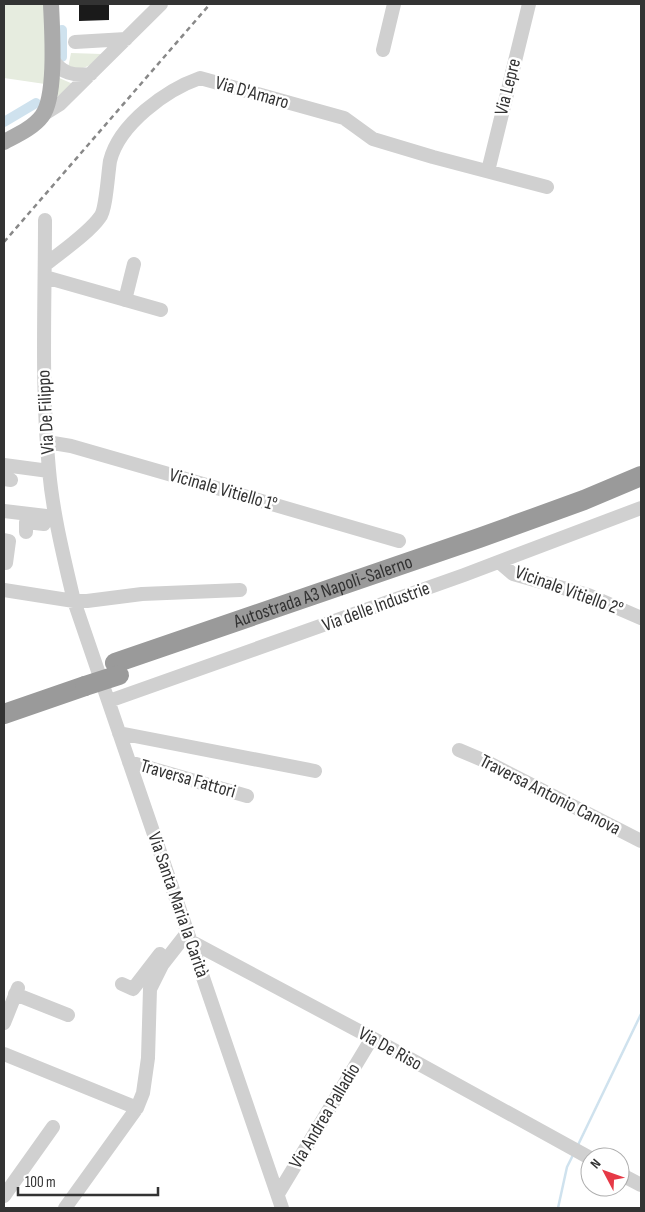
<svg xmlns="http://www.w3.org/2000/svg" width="645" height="1212" font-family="'Sofia Sans Condensed',sans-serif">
	<rect width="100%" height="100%" fill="#fff"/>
	<path fill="#e6ecdf" d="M4,4H47L45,84L4,78Z
		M71,53L102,54C87,68 88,69 68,68Z
		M57,77L73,84L57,97Z"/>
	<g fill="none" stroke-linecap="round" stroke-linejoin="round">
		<path stroke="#cfe2ee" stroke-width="2.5" d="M578,1145L641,1014
			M558,1208L567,1167L573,1155"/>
		<path stroke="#cfe2ee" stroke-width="10" d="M62,57V30
			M4,122L36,103"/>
	</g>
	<path fill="#1a1a1a" d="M79,4H109V20L79,21Z"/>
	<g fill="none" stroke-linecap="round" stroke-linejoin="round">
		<path stroke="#d0d0d0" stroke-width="14" d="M75,42L126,39
			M383,50L394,4
			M52,58C61,74 74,76 91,74
			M44,114L60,104L161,4
			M488,171L529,4
			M45,220C45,304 41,387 49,470C53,515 64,558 74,601L282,1208
			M45,265C61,252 89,233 100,217C106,210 108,173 110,161C119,124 166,90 200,78L344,118L373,139L433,157L547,187
			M45,277L161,310
			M125,300L134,264
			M47,442L71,446L172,475L399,541
			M4,465L49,471
			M4,479L11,480
			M4,511L55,517
			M26,532V522L44,524
			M4,540L9,541L6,563H4
			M499,562L513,574L588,595L641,618
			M4,590L74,601H87L142,594L240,590
			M109,701L464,575L641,508
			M119,733L315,771
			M459,750L485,761L641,841
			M129,762L247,796
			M190,941L372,1038L590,1158
			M122,984L133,989L160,954
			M15,994L68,1015
			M4,1023L18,988
			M4,1054L137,1108
			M620,1174L641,1185
			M278,1194L372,1038
			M4,1196L53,1127
			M65,1208L137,1108L143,1093L148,1058L150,989L162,965L187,933"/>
		<path stroke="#ababab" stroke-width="16" d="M4,142C17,135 33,128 42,116C57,96 52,29 51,4"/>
		<g stroke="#9a9a9a" stroke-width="20">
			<path id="s1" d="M115,663L479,538L584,500L641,476"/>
			<path d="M4,714L85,686"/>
		</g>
		<path stroke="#888" stroke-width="2.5" stroke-dasharray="5 4" stroke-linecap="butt" d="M4,242L210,4"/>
		<path stroke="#9a9a9a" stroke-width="20" d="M85,686L119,675"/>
	</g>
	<g text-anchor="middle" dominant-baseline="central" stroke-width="5" stroke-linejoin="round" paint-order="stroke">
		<g font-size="19" fill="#333" stroke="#fff">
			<text transform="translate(508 87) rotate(-76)">Via Lepre</text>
			<text transform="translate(252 93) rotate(16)">Via D'Amaro</text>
			<text transform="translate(46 412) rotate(-93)">Via De Filippo</text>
			<text transform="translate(223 490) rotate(16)">Vicinale Vitiello 1°</text>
			<text transform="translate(569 591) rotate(20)">Vicinale Vitiello 2°</text>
			<text stroke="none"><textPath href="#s1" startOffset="220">Autostrada A3 Napoli-Salerno</textPath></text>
			<text transform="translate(376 607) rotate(-20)">Via delle Industrie</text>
			<text transform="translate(188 779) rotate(16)">Traversa Fattori</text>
			<text transform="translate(550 795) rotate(27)">Traversa Antonio Canova</text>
			<text transform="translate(178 905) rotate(71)">Via Santa Maria la Carità</text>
			<text transform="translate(390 1049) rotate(29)">Via De Riso</text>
			<text transform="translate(325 1116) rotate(-59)">Via Andrea Palladio</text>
		</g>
	</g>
	<rect width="645" height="1212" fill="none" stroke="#333333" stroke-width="10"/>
	<g transform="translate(605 1172) rotate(311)"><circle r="24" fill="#ffffff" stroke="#adadad"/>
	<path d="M0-4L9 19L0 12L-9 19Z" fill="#e63946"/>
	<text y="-8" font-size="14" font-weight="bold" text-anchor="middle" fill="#333333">N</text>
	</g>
	<path d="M18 1187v8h140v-8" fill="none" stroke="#333333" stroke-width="2.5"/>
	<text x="25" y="1187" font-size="15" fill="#333333" stroke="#ffffff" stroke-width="4" paint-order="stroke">100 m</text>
</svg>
